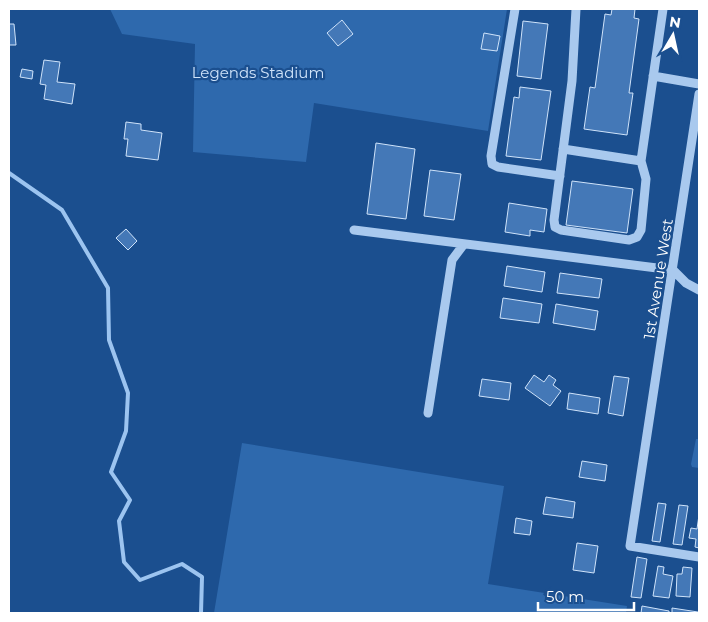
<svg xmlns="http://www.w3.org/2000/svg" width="708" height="622" font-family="Montserrat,sans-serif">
	<rect width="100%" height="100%" fill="#1b4f8f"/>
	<path fill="#2e69ad" d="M110,9H507L488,131L314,103L306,162L193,152L195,44L122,34Z
		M696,439H699V468L692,467L691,464Z
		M242,443L504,486L488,584L627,606L626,613H214Z"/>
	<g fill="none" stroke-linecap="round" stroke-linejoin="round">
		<path stroke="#9cc4f0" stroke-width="4" d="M9,173L62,210L108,288L109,340L128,393L126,431L111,472L130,500L119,521L124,562L140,580L182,564L202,577L201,613"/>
	</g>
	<path fill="#4478b7" stroke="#cfe3fa" d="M612,9H635L634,18L639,19L629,93H633L627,135L584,129L590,87L595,88L605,14L611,15Z
		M342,20L353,34L338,46L327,33Z
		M523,21L548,24L541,79L517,76Z
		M9,24H14L16,45H9Z
		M484,33L500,36L497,51L481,49Z
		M44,60L60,62L57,82L75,84L72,104L44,99L46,85L40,84Z
		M22,69L33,71L32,79L20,77Z
		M520,87L551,91L541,160L506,156L514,97L519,98Z
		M126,122L141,124V130L162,133L158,160L126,156L128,139H124Z
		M376,143L415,149L406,219L367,214Z
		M430,170L461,174L454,220L424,216Z
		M572,181L633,189L627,233L566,225Z
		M509,203L547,209L544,232L530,230V236L505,232Z
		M126,229L137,241L128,250L116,238Z
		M507,266L545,272L542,292L504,286Z
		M560,273L602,279L599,298L557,293Z
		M503,298L542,304L539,323L500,318Z
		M556,304L598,311L595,330L553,323Z
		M534,375L544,382L549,375L556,380L553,385L561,391L550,406L525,388Z
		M614,376L629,378L623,416L608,413Z
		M482,379L511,383L509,400L479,396Z
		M569,393L600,398L598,414L567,409Z
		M582,461L607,465L605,481L579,477Z
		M546,497L575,502L573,518L543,514Z
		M658,503L666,504L660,542L652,541Z
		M679,505L688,506L682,545L673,544Z
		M699,515V548L695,547L696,539L689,538L691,528L697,529Z
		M516,518L532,521L530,535L514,533Z
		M577,543L598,546L594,573L573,570Z
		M637,557L647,559L641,598L631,597Z
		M658,566L664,567L663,574L673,576L669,598L653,596Z
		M683,567L692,568L690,597L676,596L677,574H682Z
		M642,606L669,611V613H641Z
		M672,608L698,612V613H672Z"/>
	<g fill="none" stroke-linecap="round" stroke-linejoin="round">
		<path stroke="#a9c9ee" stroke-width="9" d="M515,9L491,156L492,164L498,167L560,176
			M576,9L572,81L554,220L555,227L561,230L629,240L637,237L641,230L646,179L641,161L663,9
			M653,76L699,84
			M699,94L630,546L699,557
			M563,149L641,161
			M354,230L673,270
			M673,270L686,283L699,290
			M428,413L452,260L464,244"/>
	</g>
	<g text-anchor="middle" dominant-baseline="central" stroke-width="4.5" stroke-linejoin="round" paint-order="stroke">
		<g font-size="15" fill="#cfe3fa" stroke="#1b4f8f">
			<text x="258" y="72">Legends Stadium</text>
		</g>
		<g font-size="15" fill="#fff" stroke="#1b4f8f">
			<text transform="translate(658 279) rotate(-81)">1st Avenue West</text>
		</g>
	</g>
	<rect width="708" height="622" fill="none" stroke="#ffffff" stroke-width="20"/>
	<g transform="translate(673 35) rotate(9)" stroke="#1b4f8f" stroke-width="4" paint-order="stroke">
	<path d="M0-4L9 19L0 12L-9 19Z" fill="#ffffff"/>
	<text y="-8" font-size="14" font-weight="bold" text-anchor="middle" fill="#ffffff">N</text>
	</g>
	<path d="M538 602v8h96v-8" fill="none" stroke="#ffffff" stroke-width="2.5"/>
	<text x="546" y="602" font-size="15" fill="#ffffff" stroke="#1b4f8f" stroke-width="4" paint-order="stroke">50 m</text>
</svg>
